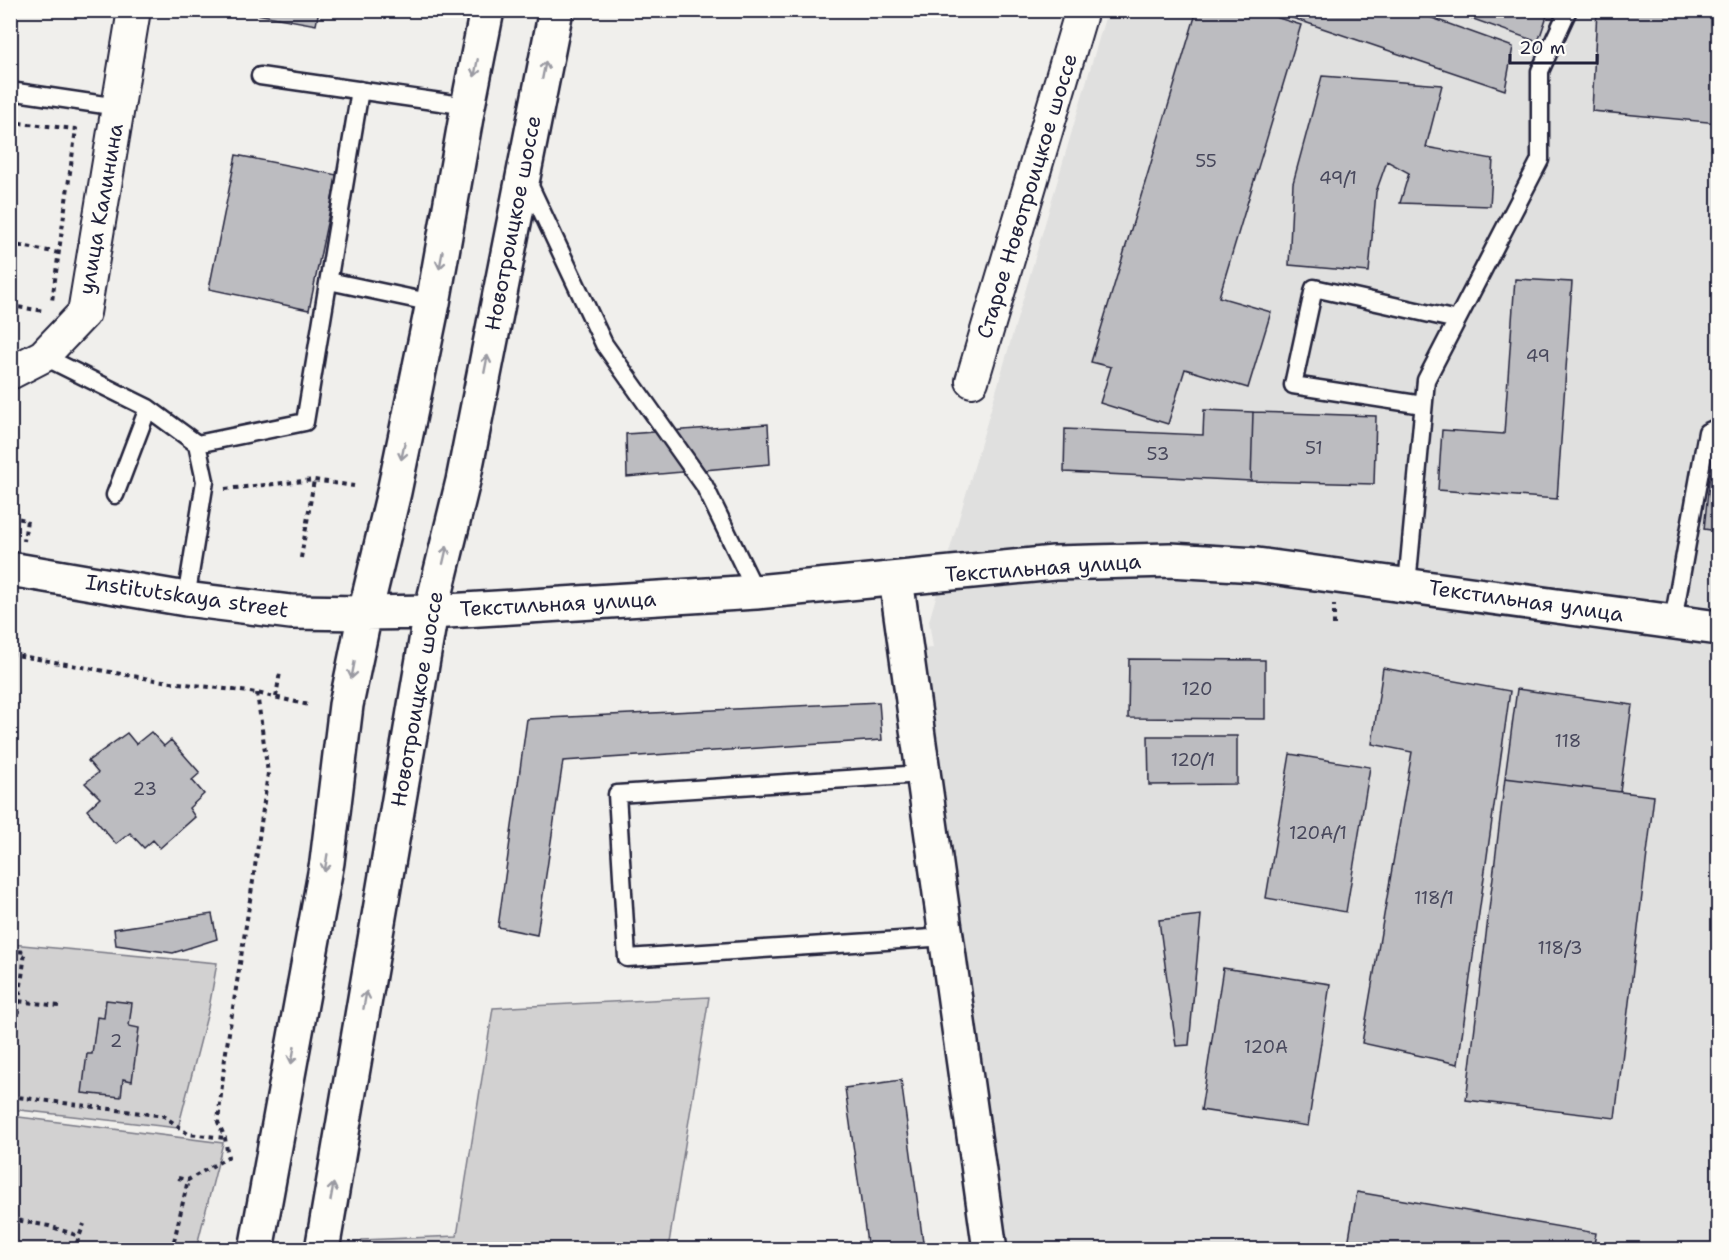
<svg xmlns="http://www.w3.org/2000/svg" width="1729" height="1260" font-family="'Shantell Sans',sans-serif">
	<rect width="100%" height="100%" fill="#f0efec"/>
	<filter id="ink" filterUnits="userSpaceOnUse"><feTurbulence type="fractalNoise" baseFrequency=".0167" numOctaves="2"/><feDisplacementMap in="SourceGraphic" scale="12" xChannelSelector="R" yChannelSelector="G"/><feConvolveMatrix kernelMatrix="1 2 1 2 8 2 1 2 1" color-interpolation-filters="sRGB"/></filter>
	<g filter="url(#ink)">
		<path fill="#e0e0df" d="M1107,11H1718V1249H1004L919,649L933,648L929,621Z"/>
		<path fill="#d2d1d1" stroke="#7a7a86" stroke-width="1.5" d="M11,944L217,963L209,1008L178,1128L11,1109Z
			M709,997L668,1249H361L362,1240L457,1236L493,1008Z
			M11,1116L223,1143L196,1249H11Z"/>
		<path fill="#bcbcc0" stroke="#22223b" stroke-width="1.5" d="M235,10H319L316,25Z
			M1197,10H1253L1301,25L1219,297L1271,312L1248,388L1185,369L1168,424L1100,403L1111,367L1091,362Z
			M1269,10H1410L1513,47L1505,90Z
			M1448,10H1549L1538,42Z
			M1597,10H1718V123L1592,111Z
			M1322,76L1442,85L1426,147L1493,159L1490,206L1400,203L1409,173L1387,161L1376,192L1369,272L1289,265L1293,183Z
			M236,155L337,175L309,310L209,289Z
			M1515,279L1572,282L1557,499L1438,490L1442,430L1504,434Z
			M1204,410L1253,412L1251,481L1064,472L1065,429L1203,435Z
			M1253,412L1376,416L1374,484L1251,481Z
			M768,424L770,464L627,477L626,434Z
			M1710,473L1718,474V531L1704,529Z
			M1129,659L1265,660V719L1128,718Z
			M1383,668L1510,691L1458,1064L1362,1043L1412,752L1372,744Z
			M1517,689L1632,705L1620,792L1505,778Z
			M879,702L882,740L563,761L537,935L498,927L527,719Z
			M151,732L164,746L171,740L200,773L192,780L204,794L189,808L195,817L160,848L153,840L144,848L130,833L116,844L87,810L100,798L85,783L98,773L88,761L127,733L136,744Z
			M1148,736H1237V784L1149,785Z
			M1290,754L1370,767L1346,912L1266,898Z
			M1505,778L1654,796L1615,1118L1466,1100Z
			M212,914L217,939L173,953L116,945L114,929Z
			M1201,915L1189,1045L1176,1046L1159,920Z
			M1223,968L1330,984L1308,1126L1201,1110Z
			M106,1000L132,1003L129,1026L139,1028L132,1081L123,1079L121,1097L82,1093L87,1054H92L97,1017L104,1018Z
			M901,1080L924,1250H868L845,1088Z
			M1357,1192L1596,1233L1593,1250H1347Z"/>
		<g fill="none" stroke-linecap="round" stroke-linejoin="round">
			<defs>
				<path id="service" d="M260,76L468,106
					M10,91L118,107
					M527,180L604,344L704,485L756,592
					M329,281L433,303
					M43,356L148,408L197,444L305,422L360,90
					M1423,405L1293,385L1314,288L1457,320
					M115,495L148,408
					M1407,585L1426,380L1540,160V71L1568,10
					M186,599L205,481L197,444
					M1673,621L1707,432L1718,427
					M922,774L617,794L627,958L947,937"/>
				<path id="minor" d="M10,373L43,356L84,313L134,10
					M972,381L1082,10"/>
				<path id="tertiary" d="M896,579L990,1250"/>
				<path id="secondary" d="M10,569L186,599L291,612L365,613
					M431,612L756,592L1054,563L1170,560L1257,565L1718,628"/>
				<path id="primary" d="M365,613L431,612
					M256,1250L327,862L346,705L365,613L394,492L433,303L468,106L487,10
					M322,1250L431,612L463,481L556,10"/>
			</defs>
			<use href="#service" stroke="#22223b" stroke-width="21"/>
			<use href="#minor" stroke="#22223b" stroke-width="36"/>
			<use href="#tertiary" stroke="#22223b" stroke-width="38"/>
			<use href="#secondary" stroke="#22223b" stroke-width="38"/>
			<use href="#primary" stroke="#22223b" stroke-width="38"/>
			<path stroke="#22223b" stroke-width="4" stroke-dasharray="4.5 4.5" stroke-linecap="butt" d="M10,122L76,129L52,301
				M10,244L59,253
				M10,306L45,311
				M225,489L314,480L354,486
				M10,517L27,520L24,541
				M301,558L314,480
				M1334,625V605
				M10,627L15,599
				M10,654L155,680L257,693L309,705
				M276,697L280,672
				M10,719V744
				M10,950L25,952L10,1077
				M10,1000L59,1006
				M10,1096L164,1116L188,1134L225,1138
				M178,1178L188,1180L228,1157L225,1138L218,1122L225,1058L253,881L268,773L257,693
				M10,1219L49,1226L79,1236
				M76,1245L85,1250
				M71,1250L76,1245L84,1224
				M172,1250L188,1180"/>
			<use href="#service" stroke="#fdfcf7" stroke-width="16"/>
			<use href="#minor" stroke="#fdfcf7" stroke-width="32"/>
			<use href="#tertiary" stroke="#fdfcf7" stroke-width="33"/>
			<use href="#secondary" stroke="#fdfcf7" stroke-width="33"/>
			<use href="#primary" stroke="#fdfcf7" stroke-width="33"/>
		</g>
		<defs><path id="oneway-shaft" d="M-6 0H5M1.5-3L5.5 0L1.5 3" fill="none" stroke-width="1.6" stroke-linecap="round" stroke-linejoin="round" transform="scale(1.5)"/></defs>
		<g stroke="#9a9aa2">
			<use href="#oneway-shaft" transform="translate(476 68) rotate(101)"/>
			<use href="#oneway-shaft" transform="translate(544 70) rotate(-79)"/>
			<use href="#oneway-shaft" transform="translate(441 260) rotate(100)"/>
			<use href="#oneway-shaft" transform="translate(486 364) rotate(-79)"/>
			<use href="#oneway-shaft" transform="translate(403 451) rotate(102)"/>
			<use href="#oneway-shaft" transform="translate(445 555) rotate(-77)"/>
			<use href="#oneway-shaft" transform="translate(353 670) rotate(101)"/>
			<use href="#oneway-shaft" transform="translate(326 863) rotate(99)"/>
			<use href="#oneway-shaft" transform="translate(365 1000) rotate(-80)"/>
			<use href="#oneway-shaft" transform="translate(293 1055) rotate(100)"/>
			<use href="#oneway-shaft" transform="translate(332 1192) rotate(-80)"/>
		</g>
	</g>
	<g text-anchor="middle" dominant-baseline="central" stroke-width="4.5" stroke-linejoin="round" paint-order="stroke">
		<g font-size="18" fill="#48485c">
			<text x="1206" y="161">55</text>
			<text x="1338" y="178">49/1</text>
			<text x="1538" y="356">49</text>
			<text x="1314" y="448">51</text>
			<text x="1158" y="454">53</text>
			<text x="1197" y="689">120</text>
			<text x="1568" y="741">118</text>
			<text x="1193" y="760">120/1</text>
			<text x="145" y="789">23</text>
			<text x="1318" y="833">120А/1</text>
			<text x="1434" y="898">118/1</text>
			<text x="1560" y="948">118/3</text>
			<text x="116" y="1041">2</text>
			<text x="1266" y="1047">120А</text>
		</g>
		<g font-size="21" fill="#22223b" stroke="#fdfcf7">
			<text transform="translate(1027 196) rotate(-73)">Старое Новотроицкое шоссе</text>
			<text transform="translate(101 209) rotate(-80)">улица Калинина</text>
			<text transform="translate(513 223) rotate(-79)">Новотроицкое шоссе</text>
			<text transform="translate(1043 568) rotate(-4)">Текстильная улица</text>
			<text transform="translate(187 596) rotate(8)">Institutskaya street</text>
			<text transform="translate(1526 601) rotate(8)">Текстильная улица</text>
			<text transform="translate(558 604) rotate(-3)">Текстильная улица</text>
			<text transform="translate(417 699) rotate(-80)">Новотроицкое шоссе</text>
		</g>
	</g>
	<rect width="1729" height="1260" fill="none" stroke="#fdfcf7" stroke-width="36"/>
	<rect x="18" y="18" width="1693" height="1224" fill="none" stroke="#22223b" stroke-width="2" filter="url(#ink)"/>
	<path d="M1510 54v9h87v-9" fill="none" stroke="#22223b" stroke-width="3"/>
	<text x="1519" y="54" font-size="18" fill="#22223b" stroke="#fdfcf7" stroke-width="4.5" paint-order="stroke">20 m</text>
</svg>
